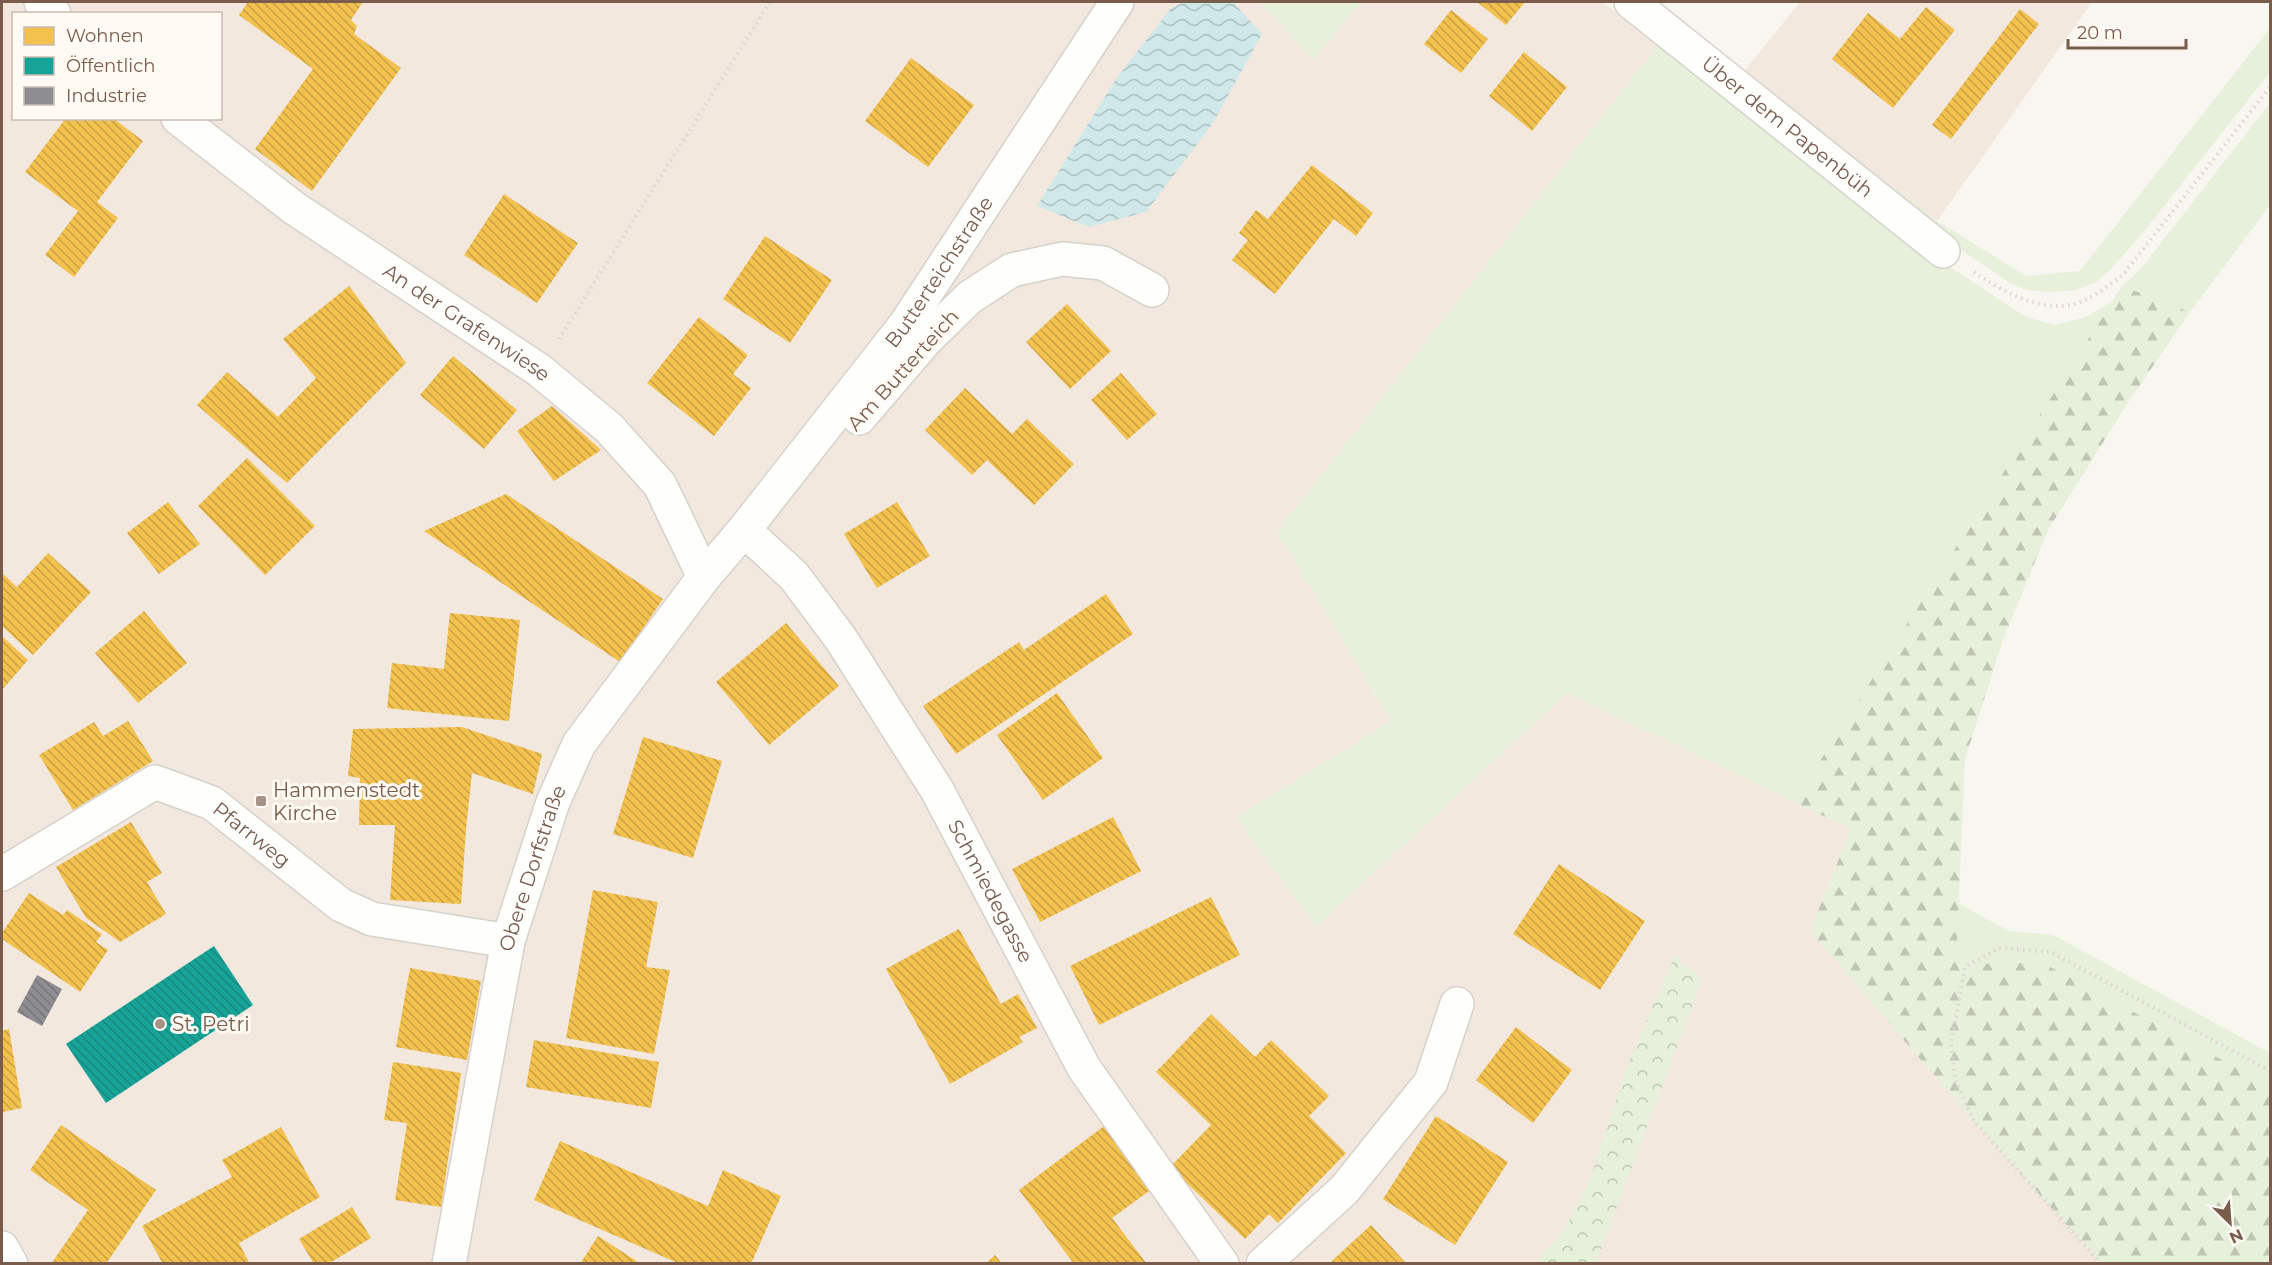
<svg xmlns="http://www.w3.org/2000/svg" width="2272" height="1265" font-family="Montserrat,sans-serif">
	<defs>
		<pattern id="forest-firs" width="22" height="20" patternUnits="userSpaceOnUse" patternTransform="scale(1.5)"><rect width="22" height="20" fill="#e7f0db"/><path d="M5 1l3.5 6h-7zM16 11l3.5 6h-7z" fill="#c0c6b4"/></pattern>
		<pattern id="park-crowns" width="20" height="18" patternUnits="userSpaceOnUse" patternTransform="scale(1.5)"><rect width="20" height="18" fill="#e7f0db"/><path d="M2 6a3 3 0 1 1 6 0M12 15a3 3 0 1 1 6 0" fill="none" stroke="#c0c6b4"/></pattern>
		<pattern id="water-waves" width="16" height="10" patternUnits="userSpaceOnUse" patternTransform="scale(1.5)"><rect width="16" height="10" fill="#d0e8ea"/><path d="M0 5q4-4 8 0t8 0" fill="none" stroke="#aebfc0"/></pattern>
		<pattern id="homes-back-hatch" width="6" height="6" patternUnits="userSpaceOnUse" patternTransform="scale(1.5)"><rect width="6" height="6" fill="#f2c14e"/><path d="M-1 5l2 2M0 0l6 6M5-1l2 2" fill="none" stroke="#c9a043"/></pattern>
		<pattern id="public-back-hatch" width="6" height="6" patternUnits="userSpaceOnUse" patternTransform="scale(1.5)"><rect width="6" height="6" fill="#17a398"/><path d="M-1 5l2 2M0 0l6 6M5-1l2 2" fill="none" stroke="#1a887e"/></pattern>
		<pattern id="industry-back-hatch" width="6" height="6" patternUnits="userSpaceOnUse" patternTransform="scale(1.5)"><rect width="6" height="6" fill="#8d8d92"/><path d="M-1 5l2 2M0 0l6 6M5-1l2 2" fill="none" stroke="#787679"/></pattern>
	</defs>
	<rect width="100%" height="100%" fill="#f9f5f0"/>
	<path fill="#f2e8de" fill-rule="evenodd" d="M2,2H1602L1658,45L1277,532L1391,721L1236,817L1316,927L1567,693L1851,829L1810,931L2109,1264H2ZM14,14H220V118H14Z
		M1800,2H2092L1937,221L1742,74Z"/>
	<path fill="#e7f0db" d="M1259,2H1362L1313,59Z
		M2270,28V72L2138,239L2109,271L2096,282L2075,290L2050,292L2027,290L2008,282L1903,210L1896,188L1937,221L2026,276L2080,271Z
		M1658,45L1908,239L2026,317L2054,325L2086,317L2113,301L1794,802L1567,693L1316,927L1236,817L1391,721L1277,532Z
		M2270,103V205L2190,312L2122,286L2140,270Z
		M1958,903L2009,931L2053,935L2270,1053V1086L2043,963L1956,965Z"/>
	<path fill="url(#forest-firs)" d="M2122,286L2190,312L2129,401L2048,530L2003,640L1965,759L1956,964L2043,963L2270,1086V1263H2101L1983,1132L1810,931L1851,829L1794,802Z"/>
	<path fill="url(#park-crowns)" d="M1675,955L1702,980L1596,1263H1537L1567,1225L1590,1180L1628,1064Z"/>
	<path fill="url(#water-waves)" d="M1185,2H1233L1262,34L1213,123L1146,212L1089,227L1037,206L1116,79L1171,8Z"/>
	<path fill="url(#homes-back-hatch)" d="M248,2H363L351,20L357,26L354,34L401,68L312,191L255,149L313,69L239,15Z
		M1477,2H1525L1506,25Z
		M1926,7L1955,30L1893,108L1832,59L1868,13L1900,39Z
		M2020,9L2039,24L1951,139L1932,125Z
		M1451,10L1488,39L1461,73L1424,44Z
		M1524,52L1567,87L1532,131L1489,96Z
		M911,58L974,105L928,167L865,121Z
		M66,118H113L143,141L97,202L118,218L74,277L45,255L78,211L25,172Z
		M1312,165L1373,213L1356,236L1334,219L1275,294L1232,260L1248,240L1239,233L1256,210L1268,219Z
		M504,194L578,243L537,303L464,255Z
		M765,236L832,280L790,343L723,299Z
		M349,286L406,363L287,483L197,405L227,372L278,417L316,378L283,339Z
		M1067,304L1111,351L1070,389L1026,342Z
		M699,317L748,355L733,374L751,388L714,436L647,383Z
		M453,356L517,410L484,449L420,395Z
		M1121,373L1157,414L1127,440L1091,400Z
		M965,388L1012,434L1027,419L1074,464L1034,505L987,460L972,475L925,430Z
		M552,406L601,450L554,481L517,431Z
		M247,458L315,526L265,575L198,506Z
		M506,494L663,599L620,662L424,531Z
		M168,502L200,544L159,574L127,533Z
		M897,502L930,556L877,588L844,534Z
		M48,553L91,592L33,655L2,626V573L17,587Z
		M1106,594L1133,634L956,754L923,706L1019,642L1024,650Z
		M144,611L187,663L138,703L95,653Z
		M450,613L520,620L509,721L387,708L392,663L444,669Z
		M786,623L839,686L769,745L716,682Z
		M2,636L28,660L2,690Z
		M1057,693L1103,758L1043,800L997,735Z
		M128,721L153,761L73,810L39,755L94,722L103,736Z
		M462,727L542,754L533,794L472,773L466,829L461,904L390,900L395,825H359L360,778L348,776L353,729Z
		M643,737L722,761L693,858L613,834Z
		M1113,817L1141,871L1040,922L1012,869Z
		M131,822L162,873L147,882L166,914L120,942L86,918L56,867Z
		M1559,864L1645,921L1600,990L1513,934Z
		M593,890L658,902L646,967L670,970L654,1054L566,1038Z
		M29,893L63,915L67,910L102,934L96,942L108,950L80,992L2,939V933Z
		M1211,897L1240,955L1099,1025L1070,966Z
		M959,929L1001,1004L1018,994L1037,1028L1019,1037L1023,1042L950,1084L886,969Z
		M410,968L481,981L467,1060L396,1047Z
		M1211,1014L1255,1057L1271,1040L1329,1096L1309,1116L1346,1153L1278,1223L1269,1214L1245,1239L1170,1167L1211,1125L1156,1072Z
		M1516,1027L1572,1070L1533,1123L1476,1080Z
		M9,1029L22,1108L2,1112V1031Z
		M534,1040L659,1062L651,1108L526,1087Z
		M393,1062L461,1073L441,1207L395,1200L407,1123L384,1120Z
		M1436,1116L1508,1162L1455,1245L1383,1199Z
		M1108,1123L1156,1186L1112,1218L1147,1264H1074L1019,1190Z
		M61,1125L156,1190L106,1264H51L88,1210L30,1170Z
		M281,1127L320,1197L239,1243L250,1264H163L142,1226L232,1177L222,1160Z
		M560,1141L708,1206L723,1170L781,1196L751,1264H680L534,1200Z
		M352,1207L371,1238L328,1264H314L299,1239Z
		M1371,1225L1407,1264H1329L1335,1258Z
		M598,1236L641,1264H580Z
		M995,1255L1002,1264H985Z"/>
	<path fill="url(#public-back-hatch)" d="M214,946L253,1005L106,1103L66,1044Z"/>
	<path fill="url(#industry-back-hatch)" d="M37,975L62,989L42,1026L17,1012Z"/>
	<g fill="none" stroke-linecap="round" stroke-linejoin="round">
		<defs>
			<g id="street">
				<path d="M41,2L54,14"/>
				<path id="s1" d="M1631,2L1943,251"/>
				<path id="s2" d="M178,118L294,208L539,370L609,428L660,485L704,577"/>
				<path d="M859,418L925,341L970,297L1012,270L1062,259L1103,263L1152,290"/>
				<path id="s3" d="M744,530L794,576L841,639L937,790L1084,1068L1222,1264"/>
				<path id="s4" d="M2,874L155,782L212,803L341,905L372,919L508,941"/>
				<path d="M2,1248L11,1264"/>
				<path id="s5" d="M449,1264L508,941L553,802L579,744L704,577L744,530L905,325L1117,2"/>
				<path d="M1263,1264L1344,1190L1431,1082L1457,1004"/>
			</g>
		</defs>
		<use href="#street" stroke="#d7d1cb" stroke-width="36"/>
		<path stroke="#dcd5d0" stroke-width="4" stroke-dasharray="1.5 4.5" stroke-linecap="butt" d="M1974,272C2000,290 2036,311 2070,305C2089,301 2107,287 2123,275L2270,87
			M559,339L770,2
			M2101,1264L1974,1121L1955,1079L1951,1044L1965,967L1999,948L2051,952L2270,1071"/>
		<use href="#street" stroke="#fefefd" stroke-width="33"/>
	</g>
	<g fill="#a69286" stroke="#fffaf3" stroke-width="2">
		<rect x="255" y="795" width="12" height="12" rx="3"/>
		<circle cx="160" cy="1024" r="6"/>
	</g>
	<g text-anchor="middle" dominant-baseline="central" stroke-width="6" stroke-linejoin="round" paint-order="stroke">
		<g font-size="20" fill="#7a5c4d" stroke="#fffaf3">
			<text stroke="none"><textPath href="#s1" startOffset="200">Über dem Papenbüh</textPath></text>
			<text stroke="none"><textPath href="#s5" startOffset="1132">Butterteichstraße</textPath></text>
			<text stroke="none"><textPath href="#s2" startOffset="354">An der Grafenwiese</textPath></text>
			<text transform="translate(903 370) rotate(-48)">Am Butterteich</text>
			<text stroke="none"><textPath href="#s4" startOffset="290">Pfarrweg</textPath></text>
			<text stroke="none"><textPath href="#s5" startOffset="405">Obere Dorfstraße</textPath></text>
			<text stroke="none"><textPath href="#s3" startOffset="440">Schmiedegasse</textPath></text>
		</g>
		<g font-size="20" fill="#7a5c4d" stroke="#fffaf3" text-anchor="start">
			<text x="273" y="790">Hammenstedt<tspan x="273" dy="23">Kirche</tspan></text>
			<text x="172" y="1024">St. Petri</text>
		</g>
	</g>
	<rect width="2272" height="1265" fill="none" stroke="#7a5c4d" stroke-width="6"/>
	<rect x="12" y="12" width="210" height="108" fill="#fffaf3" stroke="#cabbb1" stroke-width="1.5"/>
	<rect x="24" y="27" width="30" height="18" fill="#f2c14e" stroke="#cabbb1" stroke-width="1.5"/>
	<text x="66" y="42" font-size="18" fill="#7a5c4d">Wohnen</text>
	<rect x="24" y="57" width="30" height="18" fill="#17a398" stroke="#cabbb1" stroke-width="1.5"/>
	<text x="66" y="72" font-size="18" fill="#7a5c4d">Öffentlich</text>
	<rect x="24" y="87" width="30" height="18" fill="#8d8d92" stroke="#cabbb1" stroke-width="1.5"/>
	<text x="66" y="102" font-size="18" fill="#7a5c4d">Industrie</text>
	<g transform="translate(2230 1223) rotate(155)" stroke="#fffaf3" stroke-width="4.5" paint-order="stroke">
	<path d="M0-4.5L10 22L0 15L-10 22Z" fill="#7a5c4d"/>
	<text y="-9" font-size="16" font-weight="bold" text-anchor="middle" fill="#7a5c4d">N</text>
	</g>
	<path d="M2068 39v9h118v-9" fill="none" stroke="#7a5c4d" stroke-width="3"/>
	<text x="2077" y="39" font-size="18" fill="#7a5c4d" stroke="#fffaf3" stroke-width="4.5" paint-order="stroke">20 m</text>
</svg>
